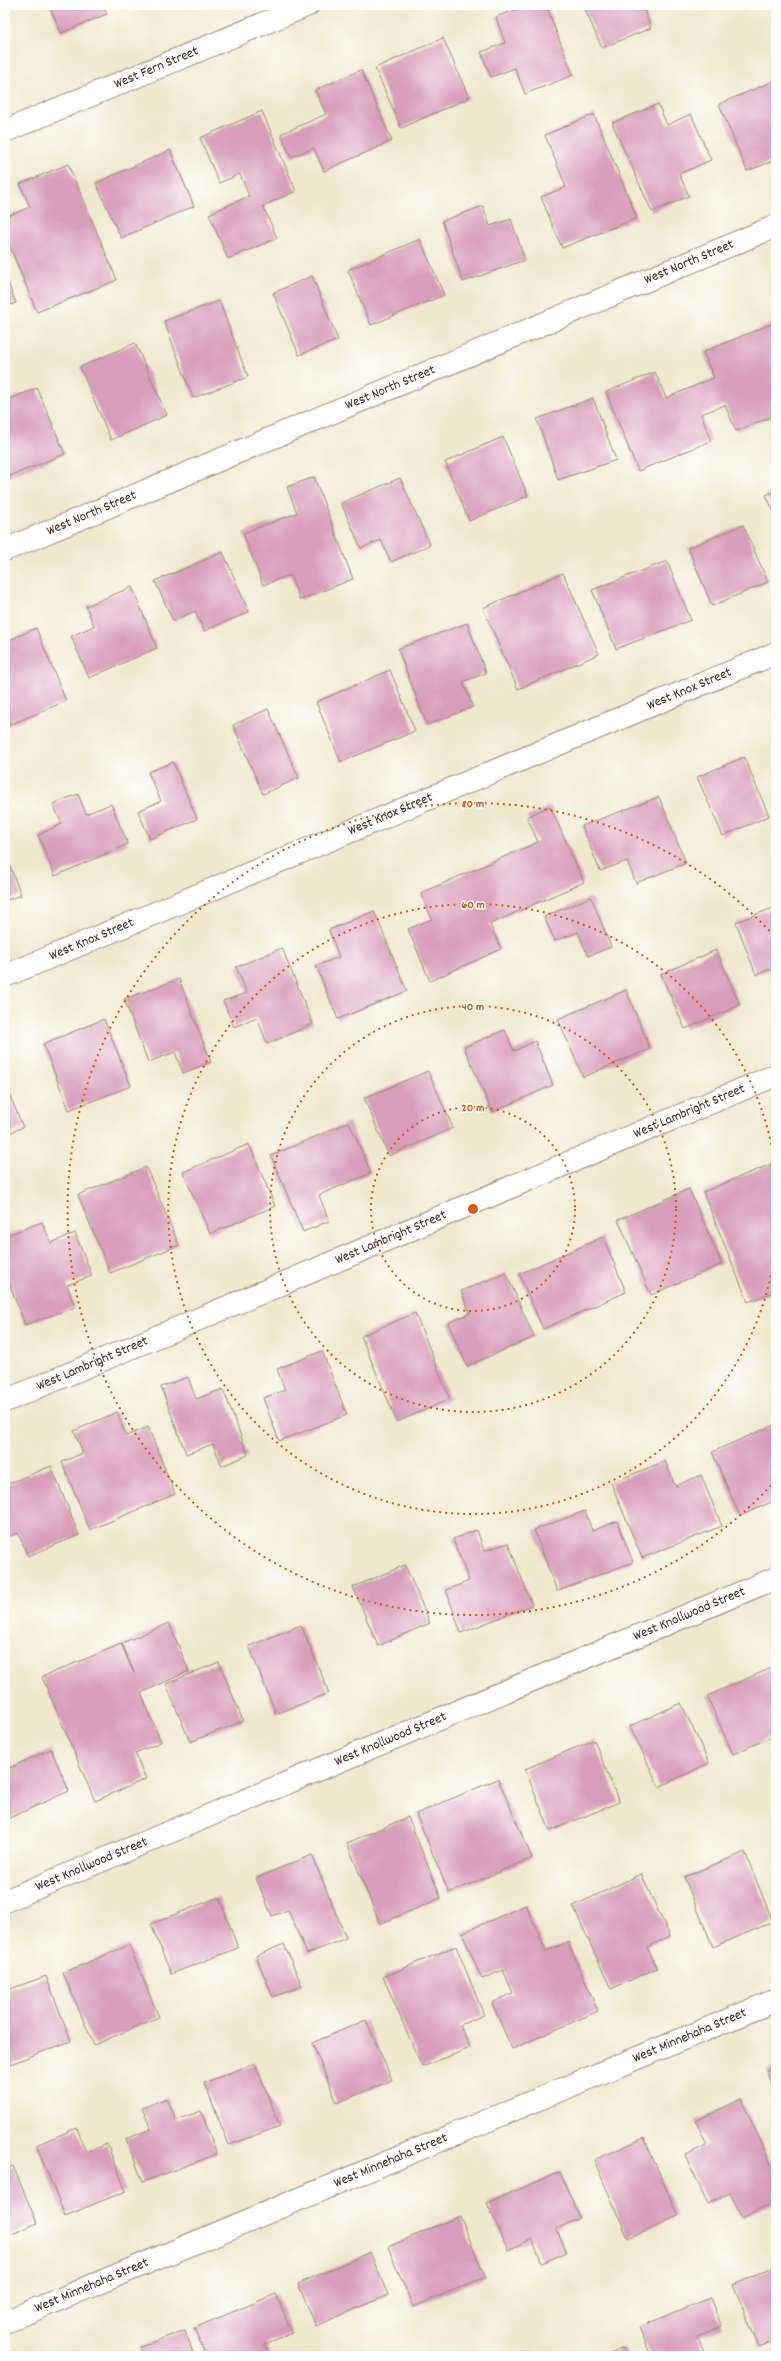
<svg xmlns="http://www.w3.org/2000/svg" width="781" height="2361" font-family="Dekko,sans-serif">
	<rect width="100%" height="100%" fill="#fff"/>
	<filter id="ink" filterUnits="userSpaceOnUse"><feTurbulence type="fractalNoise" baseFrequency=".025" numOctaves="2"/><feDisplacementMap in="SourceGraphic" scale="8" xChannelSelector="R" yChannelSelector="G"/><feConvolveMatrix kernelMatrix="1 2 1 2 8 2 1 2 1" color-interpolation-filters="sRGB"/></filter>
	<filter id="wash" filterUnits="userSpaceOnUse"><feTurbulence type="fractalNoise" baseFrequency=".012" numOctaves="4" result="noise"/><feDisplacementMap in="SourceGraphic" scale="16" xChannelSelector="R" yChannelSelector="G"/><feGaussianBlur stdDeviation="0.9" result="paint"/><feColorMatrix in="noise" values="0 0 0 0 0 0 0 0 0 0 0 0 0 0 0 0 0 1.4 0 .05"/><feComposite in="paint" operator="in"/></filter>
	<g filter="url(#wash)">
		<rect width="100%" height="100%" fill="#eee8cc"/>
		<g id="blocks">
			<path fill="#d89dba" d="M49,5H103L107,14L61,33Z
				M528,5H546L573,75L525,94L515,68L491,77L481,52L505,43L496,17Z
				M583,5H642L651,28L602,48Z
				M443,38L469,98L401,128L375,68Z
				M361,70L392,141L324,171L314,148L291,157L281,134L326,114L315,90Z
				M776,80V160L747,171L719,104Z
				M658,104L667,125L691,114L711,160L679,174L689,196L652,212L612,123Z
				M262,111L296,191L263,206L277,238L228,259L209,214L249,196L240,174L219,183L200,138Z
				M594,114L637,218L562,248L541,197L566,187L545,135Z
				M170,150L194,206L121,238L96,183Z
				M68,164L117,280L37,312L5,235V217L30,207L20,184Z
				M483,206L490,226L511,219L525,260L463,282L442,221Z
				M420,239L444,295L371,325L348,270Z
				M5,276L16,303L5,307Z
				M312,276L338,340L299,355L273,293Z
				M219,301L248,377L193,398L164,321Z
				M776,322V384H774L776,390V415L736,431L725,405L701,414L711,441L638,471L606,392L655,372L666,398L711,379L714,378L703,352Z
				M135,343L167,415L111,440L80,367Z
				M37,388L65,454L5,478V401Z
				M593,398L616,460L558,480L537,419Z
				M503,437L528,496L469,521L445,462Z
				M314,477L353,579L300,600L290,575L263,585L243,533L297,513L287,487Z
				M400,478L430,545L391,562L381,540L361,548L341,503Z
				M776,491V516L766,495Z
				M743,525L768,582L712,606L688,548Z
				M223,552L249,612L204,631L195,611L173,621L155,581Z
				M667,561L691,620L616,649L592,590Z
				M563,573L599,654L518,689L483,608Z
				M132,587L157,648L89,678L71,636L94,626L86,606Z
				M467,623L486,673L463,682L473,707L427,725L398,649Z
				M36,628L66,701L5,727V642Z
				M390,670L415,731L341,762L316,702Z
				M268,709L299,778L263,794L233,725Z
				M744,757L769,816L723,836L697,777Z
				M173,762L197,819L150,839L138,811L161,801L148,772Z
				M78,794L86,814L111,804L128,844L55,876L38,835L62,824L53,804Z
				M659,797L686,863L636,883L627,861L600,871L582,826Z
				M550,806L584,882L490,924L501,949L430,981L408,929L432,919L421,893L538,842L527,817Z
				M5,853L21,895L5,901Z
				M591,897L611,947L588,956L578,932L555,941L544,917Z
				M776,907V967L756,975L736,922Z
				M374,911L407,991L338,1019L316,966L339,957L329,930Z
				M282,948L313,1024L267,1044L257,1017L234,1027L223,1001L247,993L236,967Z
				M716,950L740,1005L685,1029L661,974Z
				M179,979L211,1062L183,1073L175,1052L148,1062L124,999Z
				M626,990L650,1049L583,1077L558,1019Z
				M104,1019L131,1086L69,1110L43,1044Z
				M505,1030L514,1051L535,1041L553,1085L492,1112L464,1047Z
				M428,1071L453,1128L389,1156L364,1098Z
				M5,1084L23,1127L5,1135Z
				M349,1122L371,1173L319,1195L329,1221L303,1232L271,1156Z
				M249,1144L275,1206L210,1234L183,1172Z
				M776,1162V1291L748,1302L703,1192Z
				M146,1167L179,1245L110,1273L78,1195Z
				M689,1189L722,1264L651,1295L618,1220Z
				M42,1222L51,1243L75,1233L92,1276L67,1285L75,1307L25,1325L5,1272V1236Z
				M603,1237L626,1292L543,1329L519,1274Z
				M506,1273L534,1337L467,1366L448,1323L470,1313L461,1291Z
				M415,1313L450,1399L397,1422L361,1336Z
				M322,1351L347,1415L279,1441L263,1398L285,1390L277,1369Z
				M188,1377L196,1399L223,1389L248,1455L222,1466L213,1444L186,1454L161,1387Z
				M117,1412L126,1436L148,1427L175,1494L90,1530L62,1462L83,1453L74,1431Z
				M776,1424V1500L740,1516L712,1452Z
				M665,1461L675,1486L701,1475L722,1526L642,1558L611,1483Z
				M51,1466L79,1535L28,1556L18,1533L5,1538V1485Z
				M585,1511L592,1531L617,1521L633,1562L557,1591L534,1530Z
				M477,1530L484,1551L508,1543L532,1605L461,1633L446,1590L469,1581L453,1539Z
				M405,1565L430,1623L378,1646L353,1587Z
				M169,1623L189,1671L141,1693L161,1742L135,1753L146,1779L95,1801L42,1677L121,1644L134,1673L122,1643Z
				M301,1625L329,1693L276,1714L249,1646Z
				M219,1662L243,1721L190,1742L166,1684Z
				M776,1666V1735L733,1754L707,1696Z
				M681,1703L709,1763L659,1787L630,1726Z
				M594,1740L619,1802L550,1831L525,1769Z
				M51,1749L69,1791L5,1820V1770Z
				M498,1779L532,1858L449,1893L416,1814Z
				M408,1817L441,1898L380,1924L347,1843Z
				M745,1852L773,1922L713,1947L684,1877Z
				M312,1855L346,1938L307,1954L288,1910L272,1916L256,1878Z
				M641,1874L670,1936L647,1947L657,1968L611,1989L573,1906Z
				M219,1897L238,1948L171,1974L151,1924Z
				M526,1905L546,1951L568,1942L598,2011L512,2049L492,2003L513,1993L503,1970L482,1979L462,1933Z
				M284,1944L302,1986L273,1997L256,1956Z
				M129,1945L159,2017L94,2045L63,1973Z
				M456,1946L484,2015L460,2025L470,2048L422,2067L383,1977Z
				M46,1976L71,2041L5,2066V1991Z
				M366,2020L392,2080L337,2103L312,2043Z
				M255,2063L280,2126L229,2145L204,2083Z
				M776,2066V2095L766,2070Z
				M167,2098L176,2120L201,2111L217,2154L143,2182L126,2139L151,2129L142,2108Z
				M741,2099L776,2174V2202L742,2218L730,2193L708,2204L685,2155L707,2145L696,2121Z
				M77,2128L86,2152L107,2144L126,2191L65,2216L36,2145Z
				M644,2138L678,2216L628,2238L594,2160Z
				M13,2166L37,2223L5,2237V2170Z
				M560,2172L580,2218L556,2229L567,2252L542,2263L532,2239L508,2250L487,2203Z
				M460,2216L485,2277L413,2307L388,2247Z
				M370,2252L388,2295L316,2326L298,2284Z
				M776,2267V2340L759,2347L733,2285Z
				M276,2294L292,2333L265,2344L270,2356H206L194,2328Z
				M710,2298L722,2327L698,2337L706,2356H651L639,2327Z
				M185,2330L194,2356H143L140,2347Z
				M623,2348L627,2356H605Z
				M527,2350L529,2356H513Z"/>
		</g>
	</g>
	<g filter="url(#ink)">
		<use href="#blocks" fill-opacity="0" stroke="#948975" stroke-width="1"/>
		<g fill="none" stroke-linecap="round" stroke-linejoin="round">
			<defs>
				<g id="minor">
					<path id="s1" d="M5,131L308,5"/>
					<path id="s2" d="M5,550L776,226"/>
					<path id="s3" d="M5,976L776,653"/>
					<path id="s4" d="M5,1401L776,1075"/>
					<path id="s5" d="M5,1901L776,1578"/>
					<path id="s6" d="M5,2322L776,2000"/>
				</g>
			</defs>
			<use href="#minor" stroke="#948975" stroke-width="24"/>
			<use href="#minor" stroke="#fff" stroke-width="22"/>
		</g>
	</g>
	<g fill="none" stroke="#df570d" stroke-width="2" stroke-dasharray="2 4">
		<circle cx="473" cy="1209" r="102"/>
		<circle cx="473" cy="1209" r="203"/>
		<path d="M776 1246A305 305 0 1 1 776 1172"/>
		<path d="M775 1481A406 406 0 1 1 775 937"/>
	</g>
	<g text-anchor="middle" dominant-baseline="central" stroke-width="3" stroke-linejoin="round" paint-order="stroke">
		<g font-size="14" fill="#3b2a1e" stroke="#fff">
			<text stroke="none"><textPath href="#s1" startOffset="164">West Fern Street</textPath></text>
			<text stroke="none"><textPath href="#s2" startOffset="742">West North Street</textPath></text>
			<text stroke="none"><textPath href="#s2" startOffset="418">West North Street</textPath></text>
			<text stroke="none"><textPath href="#s2" startOffset="94">West North Street</textPath></text>
			<text stroke="none"><textPath href="#s3" startOffset="742">West Knox Street</textPath></text>
			<text stroke="none"><textPath href="#s3" startOffset="418">West Knox Street</textPath></text>
			<text stroke="none"><textPath href="#s3" startOffset="94">West Knox Street</textPath></text>
			<text stroke="none"><textPath href="#s4" startOffset="743">West Lambright Street</textPath></text>
			<text stroke="none"><textPath href="#s4" startOffset="419">West Lambright Street</textPath></text>
			<text stroke="none"><textPath href="#s4" startOffset="95">West Lambright Street</textPath></text>
			<text stroke="none"><textPath href="#s5" startOffset="742">West Knollwood Street</textPath></text>
			<text stroke="none"><textPath href="#s5" startOffset="418">West Knollwood Street</textPath></text>
			<text stroke="none"><textPath href="#s5" startOffset="94">West Knollwood Street</textPath></text>
			<text stroke="none"><textPath href="#s6" startOffset="742">West Minnehaha Street</textPath></text>
			<text stroke="none"><textPath href="#s6" startOffset="418">West Minnehaha Street</textPath></text>
			<text stroke="none"><textPath href="#s6" startOffset="94">West Minnehaha Street</textPath></text>
		</g>
	</g>
	<circle cx="473" cy="1209" r="6" fill="#df570d" stroke="#fff" stroke-width="2"/>
	<g font-size="12" text-anchor="middle" font-weight="bold" fill="#df570d" stroke="#fff" stroke-width="3" stroke-linejoin="round" paint-order="stroke">
		<text x="473" y="807">80 m</text>
		<text x="473" y="908">60 m</text>
		<text x="473" y="1010">40 m</text>
		<text x="473" y="1111">20 m</text>
	</g>
	<rect width="781" height="2361" fill="none" stroke="#fff" stroke-width="20"/>
</svg>
